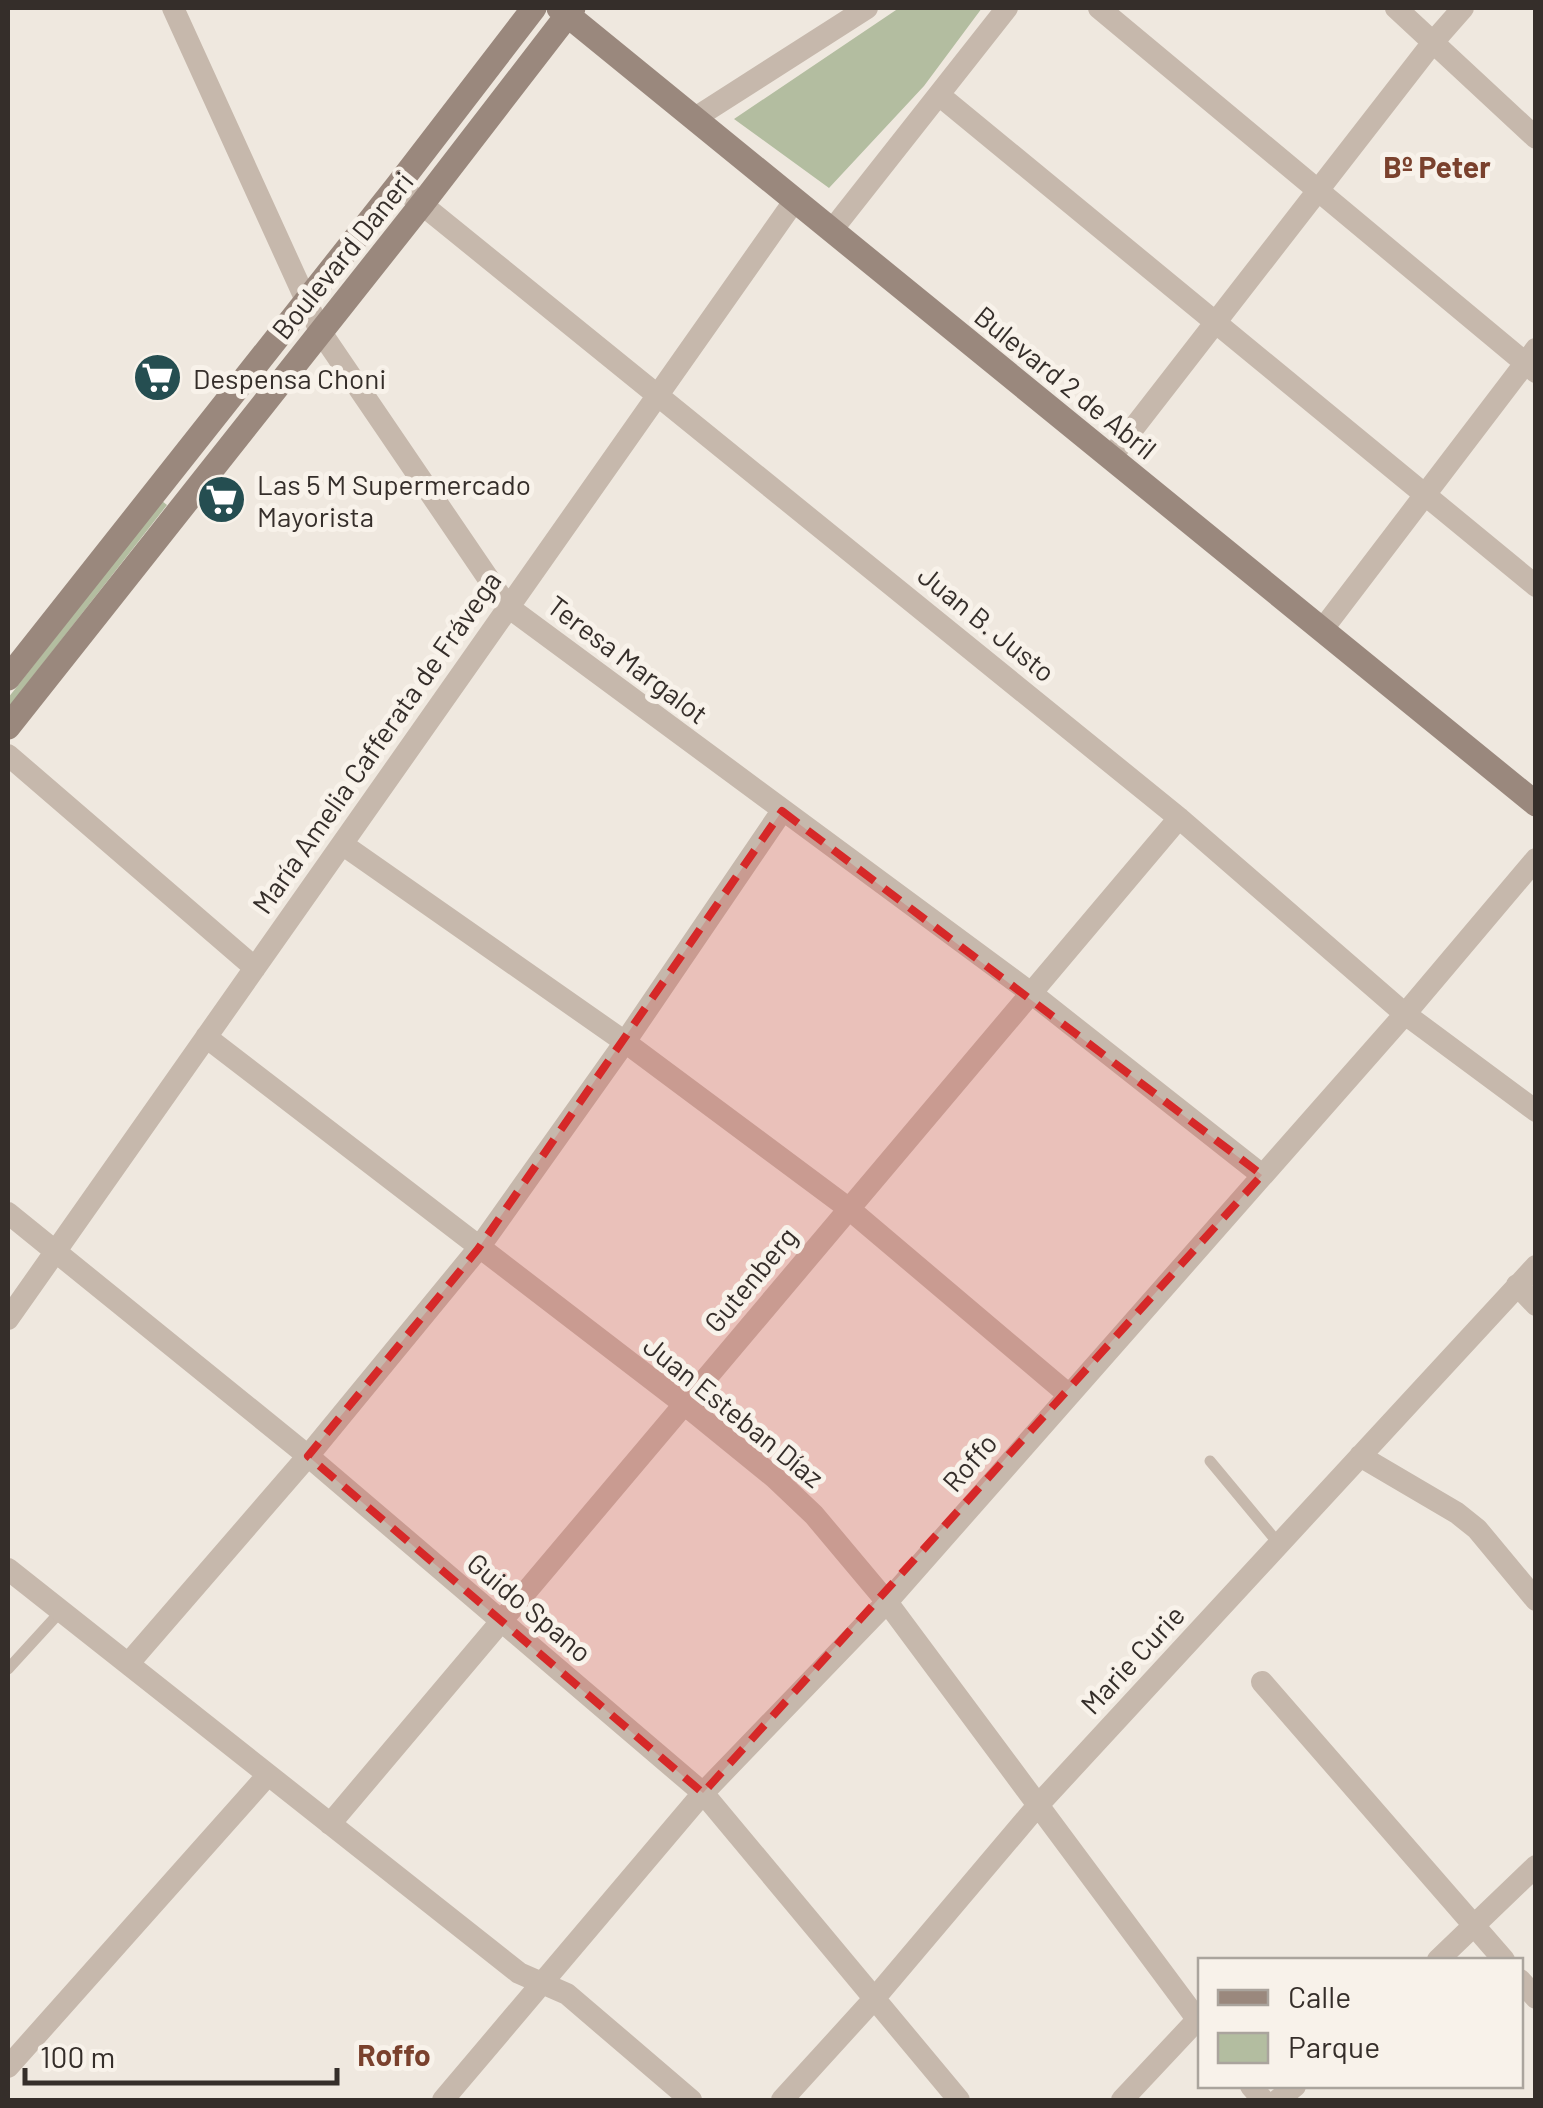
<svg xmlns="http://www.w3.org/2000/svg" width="1543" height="2108" font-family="Barlow,sans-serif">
	<rect width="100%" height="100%" fill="#efe8df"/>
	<path fill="#b3bda0" d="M899,8H982L924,86L829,188L734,119Z
		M162,501L167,505L8,708V698Z"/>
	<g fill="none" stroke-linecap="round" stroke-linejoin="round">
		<path stroke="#c6b8ac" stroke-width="11" d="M1210,1461L1279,1544
			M8,1669L61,1611"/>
		<path stroke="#c6b8ac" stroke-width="22" d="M173,8L320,331L507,606L1031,993L1262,1175
			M1099,8L1536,372
			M1396,8L1536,138
			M939,95L1536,586
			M695,118L867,8
			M398,185L1179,818L1405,1014L1536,1111
			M832,230L1007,8
			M1111,457L1434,41L1463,8
			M1322,630L1536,349
			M8,755L255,968
			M342,844L625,1042L848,1208L1069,1395
			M206,1037L684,1404L775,1478L814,1515L887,1602L1200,2023
			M8,1213L308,1456L703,1793L959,2100
			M1517,1285L1536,1305
			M8,1319L795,200
			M1360,1456L1457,1513L1477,1529L1536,1600
			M8,1569L519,1973L567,1994L691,2100
			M128,1664L308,1456L478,1249L625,1042L782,811
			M1262,1682L1504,1960
			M330,1824L1179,818
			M1438,1960L1536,1866
			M1520,1980L1536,1998
			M8,2067L267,1776
			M1251,2086L1263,2100
			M443,2100L703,1793L887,1602L1405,1014L1536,859
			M782,2100L874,1999L1039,1804L1536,1266
			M1122,2100L1198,2019
			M1278,2100L1295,2086"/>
		<path stroke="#9a887d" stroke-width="25" d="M559,8L1536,804
			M8,678L398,185L534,8
			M8,727L422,204L573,8"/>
	</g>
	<path fill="#d62828" fill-opacity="0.2" stroke="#d62828" stroke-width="8" stroke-dasharray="20 12" stroke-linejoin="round" d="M782,811L1262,1175L703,1793L308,1456L478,1249Z"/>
	<defs>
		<symbol id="supermarket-disc" viewBox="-11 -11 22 22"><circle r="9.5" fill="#254e51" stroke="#f8f2ea"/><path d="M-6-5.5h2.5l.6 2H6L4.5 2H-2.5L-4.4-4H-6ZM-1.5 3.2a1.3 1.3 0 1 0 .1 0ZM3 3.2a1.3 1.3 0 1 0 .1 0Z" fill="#fff"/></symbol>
	</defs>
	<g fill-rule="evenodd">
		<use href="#supermarket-disc" x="130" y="350" width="55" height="55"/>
		<use href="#supermarket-disc" x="194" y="472" width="55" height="55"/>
	</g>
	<g text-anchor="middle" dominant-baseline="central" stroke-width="10" stroke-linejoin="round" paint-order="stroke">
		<g font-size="28" fill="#352e2a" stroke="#f8f2ea">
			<text transform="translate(342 255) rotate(-51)">Boulevard Daneri</text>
			<text transform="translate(1066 382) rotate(39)">Bulevard 2 de Abril</text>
			<text transform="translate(987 623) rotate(39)">Juan B. Justo</text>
			<text transform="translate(628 659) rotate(37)">Teresa Margalot</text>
			<text transform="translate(376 742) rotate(-55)">María Amelia Cafferata de Frávega</text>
			<text transform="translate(750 1279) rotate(-50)">Gutenberg</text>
			<text transform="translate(734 1411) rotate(39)">Juan Esteban Díaz</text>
			<text transform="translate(969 1462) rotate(-49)">Roffo</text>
			<text transform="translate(530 1607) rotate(40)">Guido Spano</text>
			<text transform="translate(1132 1659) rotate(-47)">Marie Curie</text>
		</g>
		<g font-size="28" fill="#352e2a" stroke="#f8f2ea" text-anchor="start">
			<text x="193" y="378">Despensa Choni</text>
			<text x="257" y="484">Las 5 M Supermercado<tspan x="257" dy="32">Mayorista</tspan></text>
		</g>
		<g font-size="30" font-weight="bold" fill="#7a412d" stroke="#f8f2ea">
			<text x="1437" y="166">Bº Peter</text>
			<text x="394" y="2054">Roffo</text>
		</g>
	</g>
	<rect width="1543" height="2108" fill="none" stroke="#352e2a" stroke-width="20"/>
	<rect x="1198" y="1958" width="325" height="130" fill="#f8f2ea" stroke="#aaa49d" stroke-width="2.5"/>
	<rect x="1218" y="1990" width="50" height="15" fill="#9a887d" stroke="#aaa49d" stroke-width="2.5"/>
	<text x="1288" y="2008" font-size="30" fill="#352e2a">Calle</text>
	<rect x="1218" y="2033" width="50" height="30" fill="#b3bda0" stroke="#aaa49d" stroke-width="2.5"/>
	<text x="1288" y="2058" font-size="30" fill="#352e2a">Parque</text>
	<path d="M25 2068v15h312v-15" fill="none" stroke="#352e2a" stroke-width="5"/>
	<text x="40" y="2068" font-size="30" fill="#352e2a" stroke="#f8f2ea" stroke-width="8" paint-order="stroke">100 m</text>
</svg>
